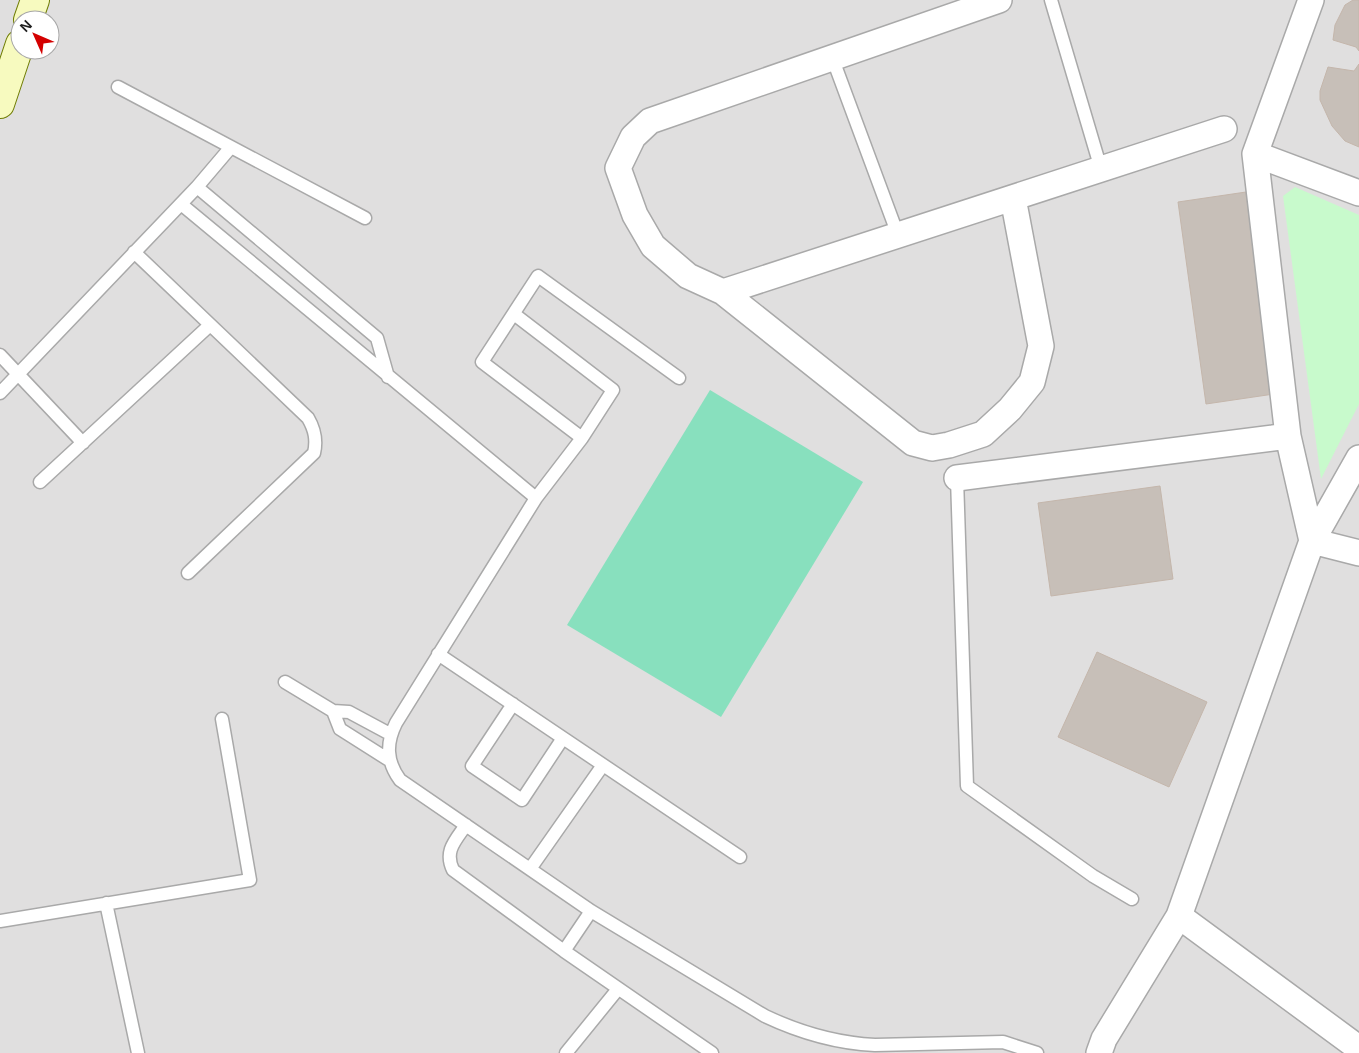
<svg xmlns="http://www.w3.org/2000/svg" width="1359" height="1053" font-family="Arial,sans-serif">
	<rect width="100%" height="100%" fill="#f2efe9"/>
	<path fill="#e0dfdf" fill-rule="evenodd" d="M0,0H1359V1053H0ZM20,20H50V50H20Z"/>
	<path fill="#c8facc" d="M1295,187L1359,215V404L1321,479L1283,196Z"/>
	<path fill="#88e0be" d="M710,390L863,482L721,717L567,625Z"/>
	<path fill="#c7bfb8" stroke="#c4b6ab" d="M1353,0H1359V51L1356,47L1333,40L1335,25L1345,5Z
		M1359,64V147L1345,141L1332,126L1320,100V91L1328,67L1354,71Z
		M1246,192L1274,394L1206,404L1178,202Z
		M1160,486L1173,579L1051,596L1038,503Z
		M1097,652L1207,702L1169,787L1058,737Z"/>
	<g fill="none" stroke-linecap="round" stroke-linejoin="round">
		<defs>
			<path id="lane" d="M1051,0L1101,169
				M832,57L898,235
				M118,87L365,218
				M197,187L377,338L388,377
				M181,204L536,498L396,723C386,743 386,761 400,780L591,911L765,1016C801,1033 835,1043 875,1045L1003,1042L1037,1053
				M134,252L308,418C315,430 317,440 314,453L188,573
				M514,314L613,390L582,438L536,498
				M0,355L83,443
				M0,393L197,187L231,147
				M582,438L482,362L538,276L679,378
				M957,478L967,786L1093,876L1132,899
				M40,482L210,325
				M438,654L740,857
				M285,682L333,711L340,729L389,760
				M513,704L472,766L522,800L563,738
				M333,711L349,712L390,734
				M466,825C455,841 444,851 453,870L564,951
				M530,869L603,765
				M106,903L138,1053
				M591,911L564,951L712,1053
				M0,921L250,880L222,719
				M566,1053L618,989"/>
			<path id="street" d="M999,0L650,121L633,137L618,168L635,215L653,246L688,276L723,292L1224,129
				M1311,0L1255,154L1288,436L1312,541L1359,553
				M1255,154L1359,193
				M723,292L913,443L932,448L949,445L983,434L1010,409L1032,382L1041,346L1013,198
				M957,478L1288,436
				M1179,916L1353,1044L1359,1050
				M1099,1053L1104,1039L1179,916L1312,541L1359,458"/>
			<path id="secondary" d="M28,20L35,0
				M0,104L20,44"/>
		</defs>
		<use href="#lane" stroke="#a9a9a9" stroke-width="15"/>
		<use href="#street" stroke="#a9a9a9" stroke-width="28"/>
		<use href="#secondary" stroke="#707d05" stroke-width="30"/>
		<use href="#lane" stroke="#fff" stroke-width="12"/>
		<use href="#street" stroke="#fff" stroke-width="25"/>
		<use href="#secondary" stroke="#f7fabf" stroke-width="28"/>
	</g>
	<g transform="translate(35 35) rotate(315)"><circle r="24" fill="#ffffff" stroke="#a7a7a7"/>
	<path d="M0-4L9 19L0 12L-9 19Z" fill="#d40000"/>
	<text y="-8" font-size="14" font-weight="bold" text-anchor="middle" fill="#222222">N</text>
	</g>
</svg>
